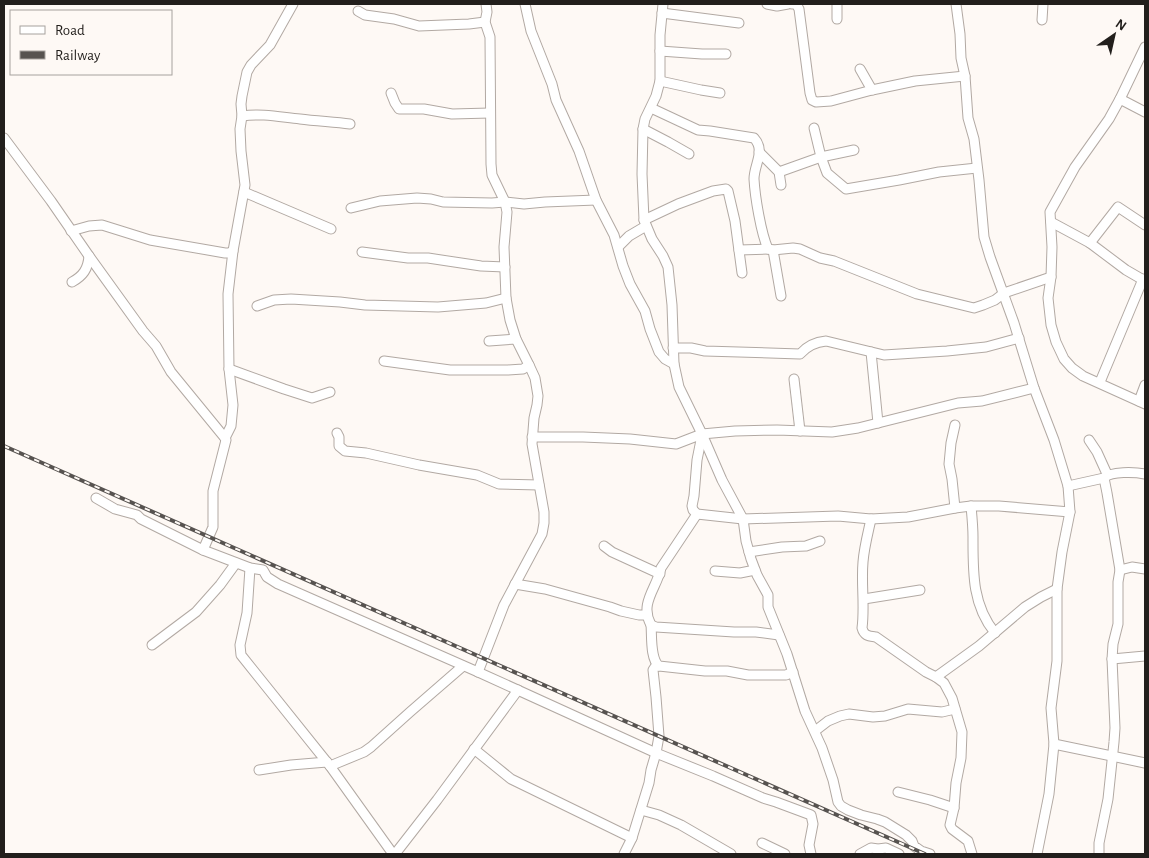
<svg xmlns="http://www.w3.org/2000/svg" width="1149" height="858" viewBox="0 0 1149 858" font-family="'Alegreya Sans',sans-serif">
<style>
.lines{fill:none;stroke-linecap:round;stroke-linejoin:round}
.minor-casing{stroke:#b2a9a3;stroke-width:11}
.minor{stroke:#fff;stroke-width:9}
.rail-casing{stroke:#575350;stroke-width:4}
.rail{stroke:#fef9f5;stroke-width:2;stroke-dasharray:5.5;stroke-linecap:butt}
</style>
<rect width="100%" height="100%" fill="#fef9f5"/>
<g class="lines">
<!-- minor casing -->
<g class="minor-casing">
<g id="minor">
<path d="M525,4L531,31L552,84L556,100L579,151L596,200L614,235L623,266L630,284L645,311L650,329L659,352L665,359L674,364"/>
<path d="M663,4L660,35V81L656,96L645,119L643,129L642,174L644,220L652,239L663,256L668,267L672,305L674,364L679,387L702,434L722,480L743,519L746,541L751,559L757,575L768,595V607L787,654L805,711L822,748L833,780L838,802L841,806L848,810L861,815L877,819L885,822L906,835L912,841L914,846L921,851L930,854"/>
<path d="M767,4L777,6L788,4"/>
<path d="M792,4H796L799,9L810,93L812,100L816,102L831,101L872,90L915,81L965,76"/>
<path d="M837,4V19"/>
<path d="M956,4L960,34L961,58L965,76L968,118L974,139L979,180L984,237L990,257L1014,323L1034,388L1054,440L1068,486L1070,512L1062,552L1057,589V661L1051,708L1054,744L1049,794L1037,854"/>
<path d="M358,11L365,15L394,19L419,26L469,24L485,22"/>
<path d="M662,13L739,23"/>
<path d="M1042,20L1043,4"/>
<path d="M1145,47L1120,99L1109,119L1075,167L1050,212L1052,247L1051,277L1048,298L1051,325L1056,342L1064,359L1072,368L1083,376L1145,404"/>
<path d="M660,51L702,54H726"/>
<path d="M860,69L872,90"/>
<path d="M660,81L701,90L720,93"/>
<path d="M391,93L395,103L399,109H424L452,114L490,113"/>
<path d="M1120,99L1145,112"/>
<path d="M651,108L698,130L710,131L754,138C766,151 754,164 754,179C755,197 761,233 768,249L773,250L793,248L800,249L820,258L834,261L917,294L974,308L983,305L995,300L1004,293L1051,277"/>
<path d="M242,116C262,113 280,117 300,119C316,121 333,122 350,124"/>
<path d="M643,129L668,142L689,154"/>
<path d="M4,138L51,201L89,256L143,331L156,346L171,372L225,438"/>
<path d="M854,150L821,157L827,173L846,189L899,180L939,172L977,168"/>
<path d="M759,152L779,172L781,185"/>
<path d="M779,172L821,157L814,128"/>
<path d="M244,192L331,229"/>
<path d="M351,208L380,201L417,198L431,199L443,202L492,203L505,202L524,204L545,202L596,200"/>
<path d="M644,220L678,204L713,191L726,189L728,191L735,221L742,273"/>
<path d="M1051,222L1090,243L1118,207L1145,225"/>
<path d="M71,231L89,226L102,225L150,240L225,253H229L233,251"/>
<path d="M1090,243L1126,270L1145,281"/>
<path d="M618,247L629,236L646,226"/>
<path d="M739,250L768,249"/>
<path d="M773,250L781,296"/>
<path d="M362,252L408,258H428L481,266L505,267"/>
<path d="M72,282C83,276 88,269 89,256"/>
<path d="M257,306L274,300L291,299L340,302L365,305L438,307L486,303L506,298"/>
<path d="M489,341L516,339"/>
<path d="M673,348H691L705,351L800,354C807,346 815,342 826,341L884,355L947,351L986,347L1019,338"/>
<path d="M871,352L878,423"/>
<path d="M384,361L450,370H508L523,369L529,365"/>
<path d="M229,369L284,389L312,398L330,392"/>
<path d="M794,379L800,431"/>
<path d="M1100,382L1143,279"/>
<path d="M1139,401L1145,385"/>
<path d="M955,425L951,443L949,464L952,479L955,508"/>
<path d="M337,433L339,437V446L345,451L366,453L419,465L477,475L499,484L539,485"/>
<path d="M702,435L697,460L694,496L692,506L693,510L697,514L743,519L838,516L871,519L908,517L955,508L971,506H999L1070,512"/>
<path d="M532,437H583L630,439L676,444L702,434L735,431L777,430L832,432L858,428L958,403L982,401L1034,388"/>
<path d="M1089,440L1097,452L1107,474"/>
<path d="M1068,486L1104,478C1111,471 1135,472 1145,474"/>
<path d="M96,498L115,509L137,515L141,519L203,550L250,568L263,570L267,577L278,584L478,672L656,753L713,776L763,798L776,802L811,815L813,824L809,845L811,854"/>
<path d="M971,506C972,517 973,527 973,537C973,572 972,605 995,633"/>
<path d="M697,514L661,568C657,588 639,603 651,625C652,636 650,659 659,666L705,671H727L748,675H786L793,672"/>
<path d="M871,519C868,533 864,548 863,562C861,584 865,606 862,628C864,636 869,636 876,637L926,672L936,677L944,683L952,698L962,732L961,758L956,783L954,808L950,825L952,829L968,841L972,854"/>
<path d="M604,546L612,552L660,574"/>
<path d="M203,550L213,527V491L226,440L225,438L231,426L233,405L229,369L228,294L233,251L245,185L241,151L240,129L242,116L241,104L242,96L247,72L251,65L270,45L293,4"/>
<path d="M749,552L782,547L806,546L820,541"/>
<path d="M250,568L247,613L240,645L241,655L330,766L393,854"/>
<path d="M1120,570L1132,567L1145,569"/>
<path d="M715,571L740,573L755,570"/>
<path d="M515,584L545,589L610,607L621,611L639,615H647"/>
<path d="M864,599L920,590"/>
<path d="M651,625L656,627L734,632H756L779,635"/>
<path d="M152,645L196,612L220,585L236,563"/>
<path d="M1112,659L1145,656"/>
<path d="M478,672L504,605L542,534L544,523V512L532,444L534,418L537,405L538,396L535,378L529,365L516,339L510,320L506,298L504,247L507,212L505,202L492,175L491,164L490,37L485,22L487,12L486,4"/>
<path d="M936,677L979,646L1025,607L1041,597L1057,589"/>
<path d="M815,731L828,721L840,716L849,714L873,717L885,716L908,709L942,712L955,709"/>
<path d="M1054,744L1145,763"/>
<path d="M474,749L511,779L632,838"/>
<path d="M330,766L364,752L371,747L410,712L463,666"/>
<path d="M259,770L291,765L327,762"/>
<path d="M898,792L930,800L954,808"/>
<path d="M641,810L659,815L681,825L731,854"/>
<path d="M762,843L785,854"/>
<path d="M395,854L437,800L518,690"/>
<path d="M624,854L632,838L649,783L651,770L656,753L659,736L656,697L653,670L655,667L659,666"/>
<path d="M860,854L871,848L878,849L886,848L899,854"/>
<path d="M1099,854V843L1108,799L1114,742L1115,728L1112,659L1113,644L1118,624V582L1120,570L1107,493L1104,478"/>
</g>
</g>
<!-- minor -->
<use href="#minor" class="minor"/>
<!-- rail casing -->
<g class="rail-casing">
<path id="rail" d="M4,446L925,854"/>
</g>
<!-- rail -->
<use href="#rail" class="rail"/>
</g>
<!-- border -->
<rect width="1149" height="858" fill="none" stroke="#221f1c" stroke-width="10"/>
<!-- legend -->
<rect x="10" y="10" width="162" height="65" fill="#fef9f5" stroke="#a6a29e"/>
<rect x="20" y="26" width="25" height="8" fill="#ffffff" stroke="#a6a29e"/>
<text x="55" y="35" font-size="15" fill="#221f1c">Road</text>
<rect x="20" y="51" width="25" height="8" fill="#575350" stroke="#a6a29e"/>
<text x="55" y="60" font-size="15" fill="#221f1c">Railway</text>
<!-- north arrow -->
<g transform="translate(1114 35) rotate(34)" stroke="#fef9f5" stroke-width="4" paint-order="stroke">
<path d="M0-4L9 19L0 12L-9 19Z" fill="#221f1c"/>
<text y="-8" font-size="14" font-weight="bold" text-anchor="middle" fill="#221f1c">N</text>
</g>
</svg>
